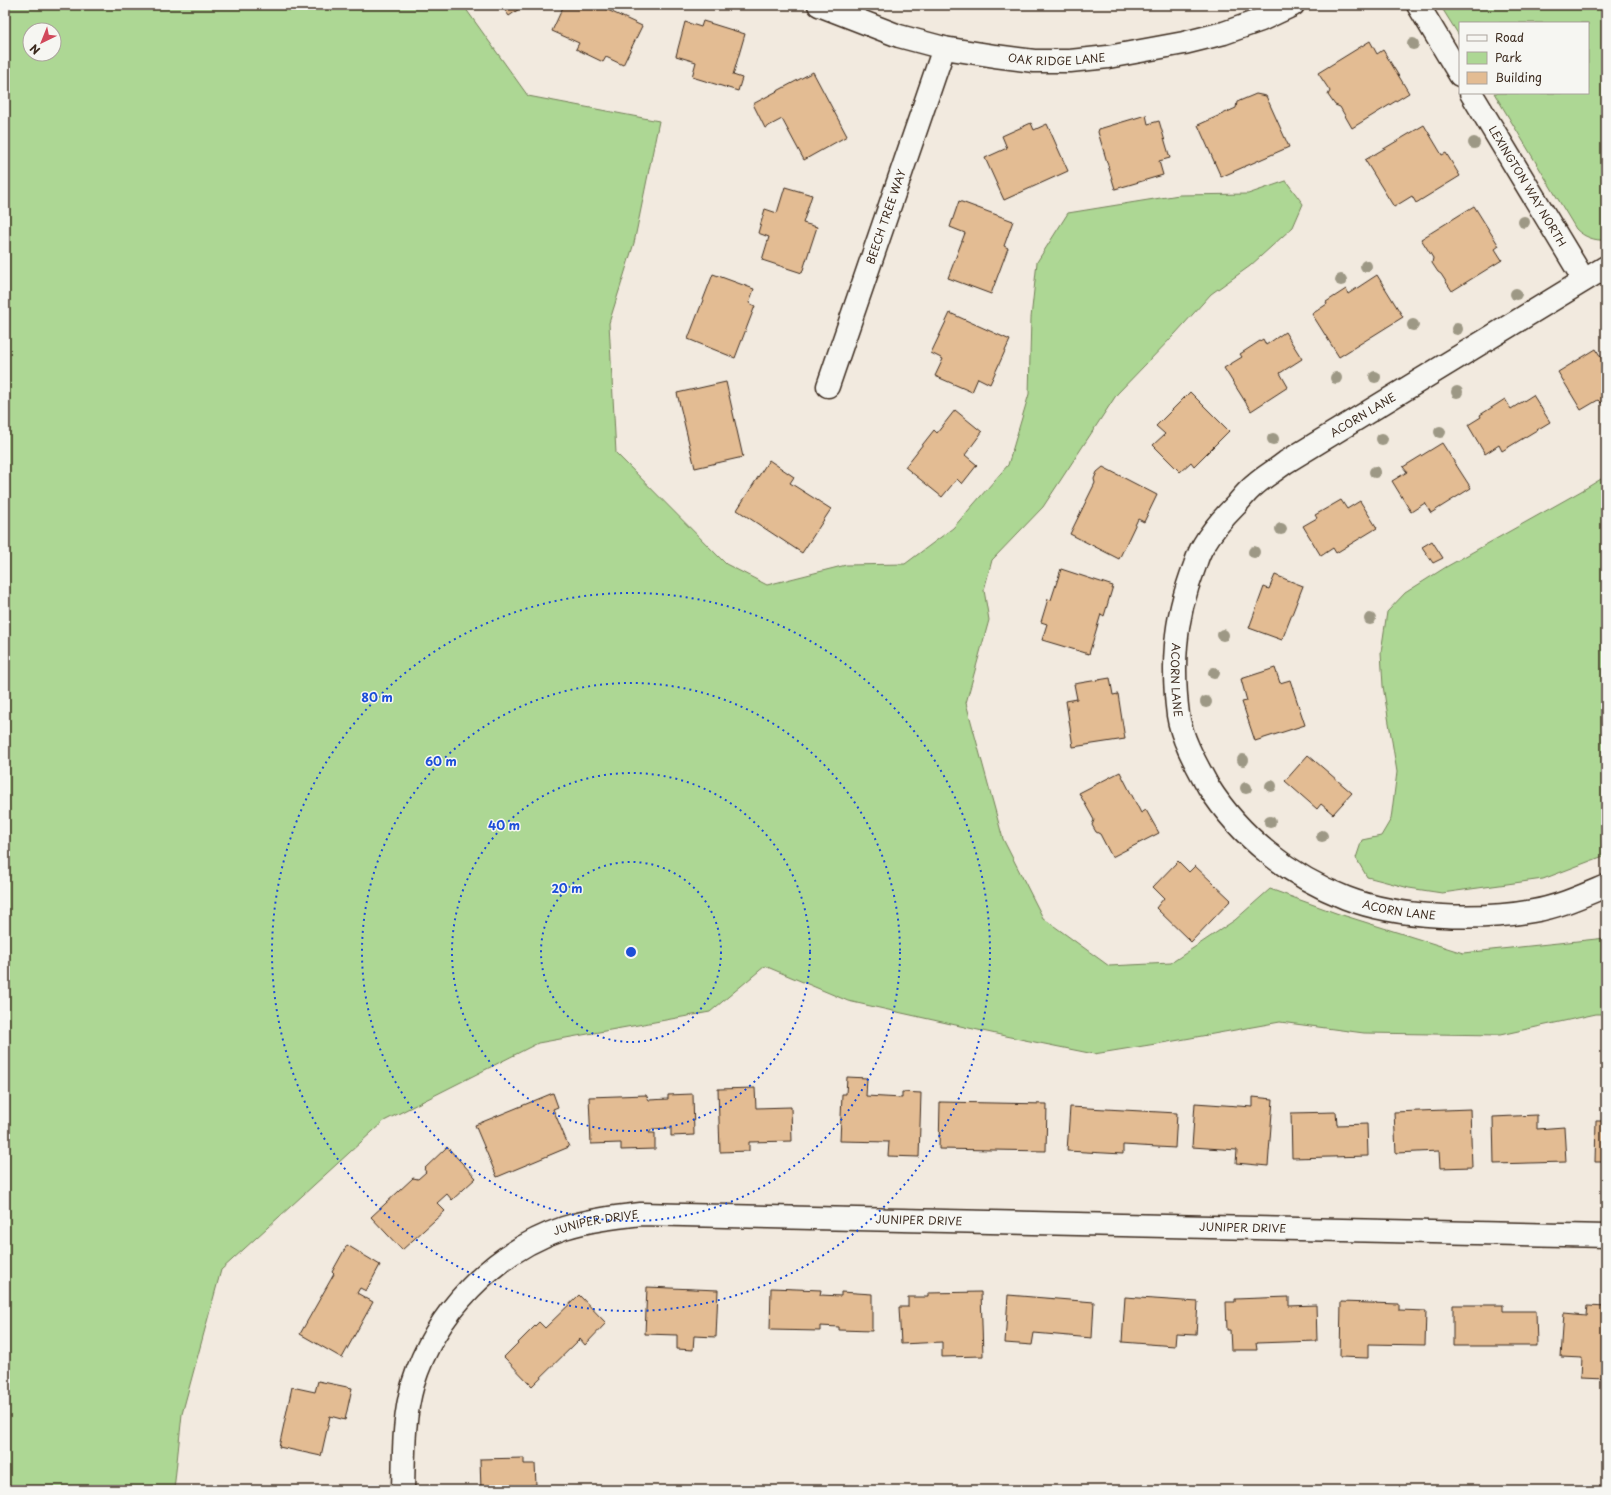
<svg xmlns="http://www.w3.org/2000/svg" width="1611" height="1495" viewBox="0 0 1611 1495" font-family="'Playpen Sans',sans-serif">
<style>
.green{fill:#add794;stroke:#748059;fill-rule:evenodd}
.building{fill:#e3bc93;stroke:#3b2a1e}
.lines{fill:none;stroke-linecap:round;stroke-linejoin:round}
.minor-casing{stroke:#3b2a1e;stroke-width:25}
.minor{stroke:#f6f6f2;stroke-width:22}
.tree{fill:#9d9885}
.ring{fill:none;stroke:#1d4ed8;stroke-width:2;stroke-dasharray:2 4}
.labels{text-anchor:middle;stroke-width:3;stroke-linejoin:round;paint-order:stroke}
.street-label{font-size:11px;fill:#3b2a1e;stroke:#f6f6f2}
.centre{fill:#1d4ed8;stroke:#f6f6f2;stroke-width:2}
.ring-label{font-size:12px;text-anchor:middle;font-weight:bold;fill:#1d4ed8;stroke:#f6f6f2;stroke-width:3;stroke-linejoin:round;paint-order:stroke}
</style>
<rect width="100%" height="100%" fill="#f2eadf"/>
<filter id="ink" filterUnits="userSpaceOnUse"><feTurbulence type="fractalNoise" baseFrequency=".025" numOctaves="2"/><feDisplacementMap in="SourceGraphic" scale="8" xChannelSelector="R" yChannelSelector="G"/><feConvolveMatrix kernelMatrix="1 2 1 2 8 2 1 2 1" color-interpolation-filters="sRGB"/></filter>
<g filter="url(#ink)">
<!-- green -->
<g class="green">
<path d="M5,5H463L528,96L659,121L634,243L609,323L616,453L726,564L767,585L846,565L905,564L953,528L1008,465L1029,394L1031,318L1037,262L1068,213L1179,195L1248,194L1286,181L1303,204L1293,227L1250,266L1211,294L1175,334L1117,394L1043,507L992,560L984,590L989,620L966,703L1003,839L1043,918L1109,966L1171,963L1235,920L1270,889L1336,913L1463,953L1606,938V1014H1596L1500,1035L1364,1033L1280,1022L1174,1041L1094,1054L1005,1036L848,1001L765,966L710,1012L538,1043L384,1121L221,1270L182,1414L174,1490H5ZM30,30H54V54H30Z"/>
<path d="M1440,5H1599L1606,16V240C1595,241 1584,237 1576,229L1494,93H1588V23H1460V37Z"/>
<path d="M1606,476V855L1543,879L1442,893L1409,888L1367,877L1356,858L1362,840L1381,836L1391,819L1397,772L1383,686L1381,652L1387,612L1405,593L1446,567L1583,490Z"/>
</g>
<!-- building -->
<g class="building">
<path d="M501,5H525L509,16Z"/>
<path d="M564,5H597L642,26L623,65L606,57L603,62L576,49L579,43L552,31Z"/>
<path d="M703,21L745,34L733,75L742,78L738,91L692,77L696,62L676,56L685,22L701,27Z"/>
<path d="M1370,41L1377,54L1383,50L1409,93L1352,128L1340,107L1335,105L1328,95L1330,91L1318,73Z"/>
<path d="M813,72L847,136L804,160L782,119L765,128L753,104Z"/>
<path d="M1256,94L1266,96L1289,147L1221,177L1198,125L1236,108L1237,102Z"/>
<path d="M1146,115L1148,124L1159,121L1170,158L1159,161L1163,175L1115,189L1098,132L1099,129Z"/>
<path d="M1031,123L1034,130L1047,124L1068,171L1004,200L985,158L1007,148L1002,136Z"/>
<path d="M1424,125L1442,155L1446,153L1460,176L1416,203L1412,196L1394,207L1365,160Z"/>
<path d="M785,187L812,195L803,223L817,227L802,273L762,260L769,237L758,233L765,209L777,213Z"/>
<path d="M959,201L1013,221L1004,246L1008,248L991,294L948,278L965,233L950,227Z"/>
<path d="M1474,206L1499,246L1495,249L1502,260L1452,291L1441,274L1438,272L1432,263L1433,258L1421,239Z"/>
<path d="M713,274L754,289L749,303L755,306L735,358L688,339Z"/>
<path d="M1377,275L1403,317L1339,357L1312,314L1327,304L1326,302L1346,289L1348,294Z"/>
<path d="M950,313L1010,340L990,384L978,378L972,392L935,376L943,359L931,353Z"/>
<path d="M1285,332L1302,359L1280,373L1288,387L1251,411L1224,368L1242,357L1240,354L1263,339L1266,345Z"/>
<path d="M1596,349L1603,361L1606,359V400L1601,403L1598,400L1581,410L1558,372Z"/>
<path d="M726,382L743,457L695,468L677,393Z"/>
<path d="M1190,392L1229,431L1194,466L1191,462L1180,472L1153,445L1165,434L1156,426Z"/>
<path d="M1533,395L1550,422L1502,451L1499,445L1485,454L1468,425L1481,417L1480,415L1505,399L1511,409Z"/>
<path d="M955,410L982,432L965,455L977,465L962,484L957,479L942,497L905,467L934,430L937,433Z"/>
<path d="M1442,443L1471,488L1431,513L1425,503L1411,512L1392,481L1407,472L1403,467Z"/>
<path d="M769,460L794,477L790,483L831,509L802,553L737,510Z"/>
<path d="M1103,467L1157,495L1144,522L1138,519L1119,559L1070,534L1095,483L1094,479L1097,472Z"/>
<path d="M1341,500L1347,509L1360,501L1377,528L1336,553L1333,548L1321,556L1303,526L1317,518L1315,515Z"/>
<path d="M1432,541L1443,558L1433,563L1422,547Z"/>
<path d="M1061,569L1113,586L1104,616L1101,614L1089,654L1042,640L1047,624L1041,622L1048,599L1051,600Z"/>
<path d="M1275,575L1303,586L1282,640L1249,628L1264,587L1269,589Z"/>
<path d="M1275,668L1280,683L1290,680L1305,725L1255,741L1242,702L1247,701L1241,679Z"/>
<path d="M1110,678L1113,695L1118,694L1125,739L1073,747L1066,701L1077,699L1074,684Z"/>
<path d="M1308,755L1352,793L1333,814L1321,804L1317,809L1285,781Z"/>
<path d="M1120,772L1141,813L1146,810L1159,833L1112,857L1100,834L1096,832L1092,825L1094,820L1079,793Z"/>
<path d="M1178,861L1189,872L1195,866L1231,900L1191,942L1156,908L1164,898L1153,887Z"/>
<path d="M847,1077L867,1078L866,1096L902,1098V1092L921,1093L919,1157L888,1156L889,1142L840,1141L842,1094H846Z"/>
<path d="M755,1088L756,1108L791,1107L792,1141L749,1142V1151L720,1152L718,1089Z"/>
<path d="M553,1093L558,1107L553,1109L569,1147L497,1177L475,1125Z"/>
<path d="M693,1094L694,1135L671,1136V1128L652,1129L649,1133H655V1149L621,1150V1143L591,1144L589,1097L646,1095L649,1100L668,1099V1095Z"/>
<path d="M1253,1097L1273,1099L1268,1166L1236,1163L1237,1150L1192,1147L1195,1103L1253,1107Z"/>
<path d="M940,1102L1047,1104L1046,1151L939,1149Z"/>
<path d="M1070,1107L1177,1113L1175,1148L1123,1145V1154L1067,1151Z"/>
<path d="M1470,1109L1472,1167L1440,1168L1439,1151L1396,1153L1394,1112Z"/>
<path d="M1336,1112L1337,1125L1367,1124L1368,1156L1292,1158L1291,1113Z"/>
<path d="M1537,1115V1129L1564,1127L1566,1162L1494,1164L1493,1117Z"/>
<path d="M1596,1121H1606V1162H1595Z"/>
<path d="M447,1147L476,1178L452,1200L447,1194L437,1203L445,1211L402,1250L371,1217L413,1178L418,1179L426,1172L424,1169Z"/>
<path d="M347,1245L380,1265L366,1291L360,1288L357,1293L373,1302L342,1358L300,1334L334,1274L332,1272Z"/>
<path d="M647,1287L718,1290L716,1337L694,1336L693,1350L677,1349V1335L645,1334Z"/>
<path d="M771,1288L821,1290L820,1295L841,1296V1292L872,1294V1331L839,1330V1327L820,1326V1331L770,1330Z"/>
<path d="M981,1292L983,1356L942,1357V1342L901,1344L899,1307H908V1297H928V1293Z"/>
<path d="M579,1295L606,1323L585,1345L580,1339L532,1386L504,1357L539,1322L545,1328Z"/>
<path d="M1008,1295L1094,1302L1092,1338L1034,1333L1032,1345L1005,1343Z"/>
<path d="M1125,1297L1198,1302L1196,1335L1176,1334L1175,1346L1122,1342Z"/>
<path d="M1289,1297V1306L1316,1305L1317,1341L1256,1343L1257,1350H1231L1230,1330H1227L1226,1302H1235V1299Z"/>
<path d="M1341,1302L1399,1304V1310L1426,1311L1425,1345L1368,1344V1358L1340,1357Z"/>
<path d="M1453,1305H1503V1311H1536L1537,1346H1453Z"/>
<path d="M1587,1306L1606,1307V1378L1581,1377L1582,1358L1561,1357L1564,1313L1586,1315Z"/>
<path d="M318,1381L352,1388L345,1420L330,1416L321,1456L279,1447L292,1387L315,1392Z"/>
<path d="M524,1458V1464H535L536,1485L522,1486V1490H481L480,1459Z"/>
</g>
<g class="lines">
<!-- minor casing -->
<g class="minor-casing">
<g id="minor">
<path id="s1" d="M819,5L899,36L944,48L995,56L1034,61H1070L1108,57L1184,43L1224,33L1261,20L1293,5"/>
<path d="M1418,5L1460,75"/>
<path id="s2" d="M1471,93L1584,280"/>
<path id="s3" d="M1606,267L1286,462C1276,470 1265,476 1256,484C1248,490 1242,498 1236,505C1224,517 1211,532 1203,546C1199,552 1197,559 1195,565C1185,591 1178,617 1176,645C1174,668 1175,691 1178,715C1182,740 1196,764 1208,786C1240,837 1290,876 1346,898C1398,918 1478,921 1533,911C1558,907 1582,896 1606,886"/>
<path id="s4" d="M828,386L944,48"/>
<path id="s5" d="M403,1490C404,1455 403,1418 413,1384C435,1313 493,1252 564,1228C589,1220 615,1217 641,1214L1606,1236"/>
</g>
</g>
<!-- minor -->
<use href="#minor" class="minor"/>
</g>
<!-- trees -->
<g class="tree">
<circle cx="1413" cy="44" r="6"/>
<circle cx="1474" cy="143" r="6"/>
<circle cx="1524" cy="222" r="6"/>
<circle cx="1366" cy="266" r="6"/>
<circle cx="1341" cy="280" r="6"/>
<circle cx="1516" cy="294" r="6"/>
<circle cx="1413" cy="325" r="6"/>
<circle cx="1457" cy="329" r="6"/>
<circle cx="1375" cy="377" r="6"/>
<circle cx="1336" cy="378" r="6"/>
<circle cx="1457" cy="392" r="6"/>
<circle cx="1440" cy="432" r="6"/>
<circle cx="1273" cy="439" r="6"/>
<circle cx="1382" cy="439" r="6"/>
<circle cx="1375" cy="472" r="6"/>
<circle cx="1281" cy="529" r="6"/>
<circle cx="1254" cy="552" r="6"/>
<circle cx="1370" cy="619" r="6"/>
<circle cx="1223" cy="635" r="6"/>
<circle cx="1214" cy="673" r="6"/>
<circle cx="1206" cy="702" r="6"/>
<circle cx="1243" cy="760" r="6"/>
<circle cx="1271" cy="786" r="6"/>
<circle cx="1246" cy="788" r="6"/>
<circle cx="1270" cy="822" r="6"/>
<circle cx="1322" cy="836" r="6"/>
</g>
</g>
<!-- distance rings -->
<g class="ring">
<circle cx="631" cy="952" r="90"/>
<circle cx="631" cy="952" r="179"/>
<circle cx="631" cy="952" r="269"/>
<circle cx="631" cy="952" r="359"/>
</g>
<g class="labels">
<!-- street labels -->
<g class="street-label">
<text dy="4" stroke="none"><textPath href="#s1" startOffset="246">OAK RIDGE LANE</textPath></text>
<text dy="4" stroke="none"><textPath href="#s2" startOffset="109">LEXINGTON WAY NORTH</textPath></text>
<text dy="4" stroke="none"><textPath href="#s4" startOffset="179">BEECH TREE WAY</textPath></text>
<text transform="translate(1363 415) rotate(-31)" y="4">ACORN LANE</text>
<text dy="4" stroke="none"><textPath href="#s3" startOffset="632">ACORN LANE</textPath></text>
<text dy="4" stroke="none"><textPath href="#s3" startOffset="980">ACORN LANE</textPath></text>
<text dy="4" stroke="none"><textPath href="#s5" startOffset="688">JUNIPER DRIVE</textPath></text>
<text dy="4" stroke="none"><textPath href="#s5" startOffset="364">JUNIPER DRIVE</textPath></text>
<text dy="4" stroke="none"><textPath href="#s5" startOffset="1012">JUNIPER DRIVE</textPath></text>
</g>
</g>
<circle cx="631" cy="952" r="6" class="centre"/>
<g class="ring-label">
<text x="377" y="702">80 m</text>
<text x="441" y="766">60 m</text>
<text x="504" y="830">40 m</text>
<text x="567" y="893">20 m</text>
</g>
<!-- margin -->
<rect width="1611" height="1495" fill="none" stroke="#f6f6f2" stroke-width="20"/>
<rect x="10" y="10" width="1591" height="1475" fill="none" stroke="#3b2a1e" stroke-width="1.5" filter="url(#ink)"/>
<!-- legend -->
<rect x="1459" y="22" width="130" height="72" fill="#f6f6f2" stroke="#aba49d"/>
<rect x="1467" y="35" width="20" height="6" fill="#f6f6f2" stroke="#aba49d"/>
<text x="1495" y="42" font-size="12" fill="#3b2a1e">Road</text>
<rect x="1467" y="52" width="20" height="12" fill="#add794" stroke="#aba49d"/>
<text x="1495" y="62" font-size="12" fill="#3b2a1e">Park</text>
<rect x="1467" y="72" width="20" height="12" fill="#e3bc93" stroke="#aba49d"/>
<text x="1495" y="82" font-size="12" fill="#3b2a1e">Building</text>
<!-- north arrow -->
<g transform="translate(42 42) rotate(223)"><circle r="19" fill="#f6f6f2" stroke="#aba49d"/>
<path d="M0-3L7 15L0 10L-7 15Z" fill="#d1495b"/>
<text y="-6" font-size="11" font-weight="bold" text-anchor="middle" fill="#3b2a1e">N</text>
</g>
</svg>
